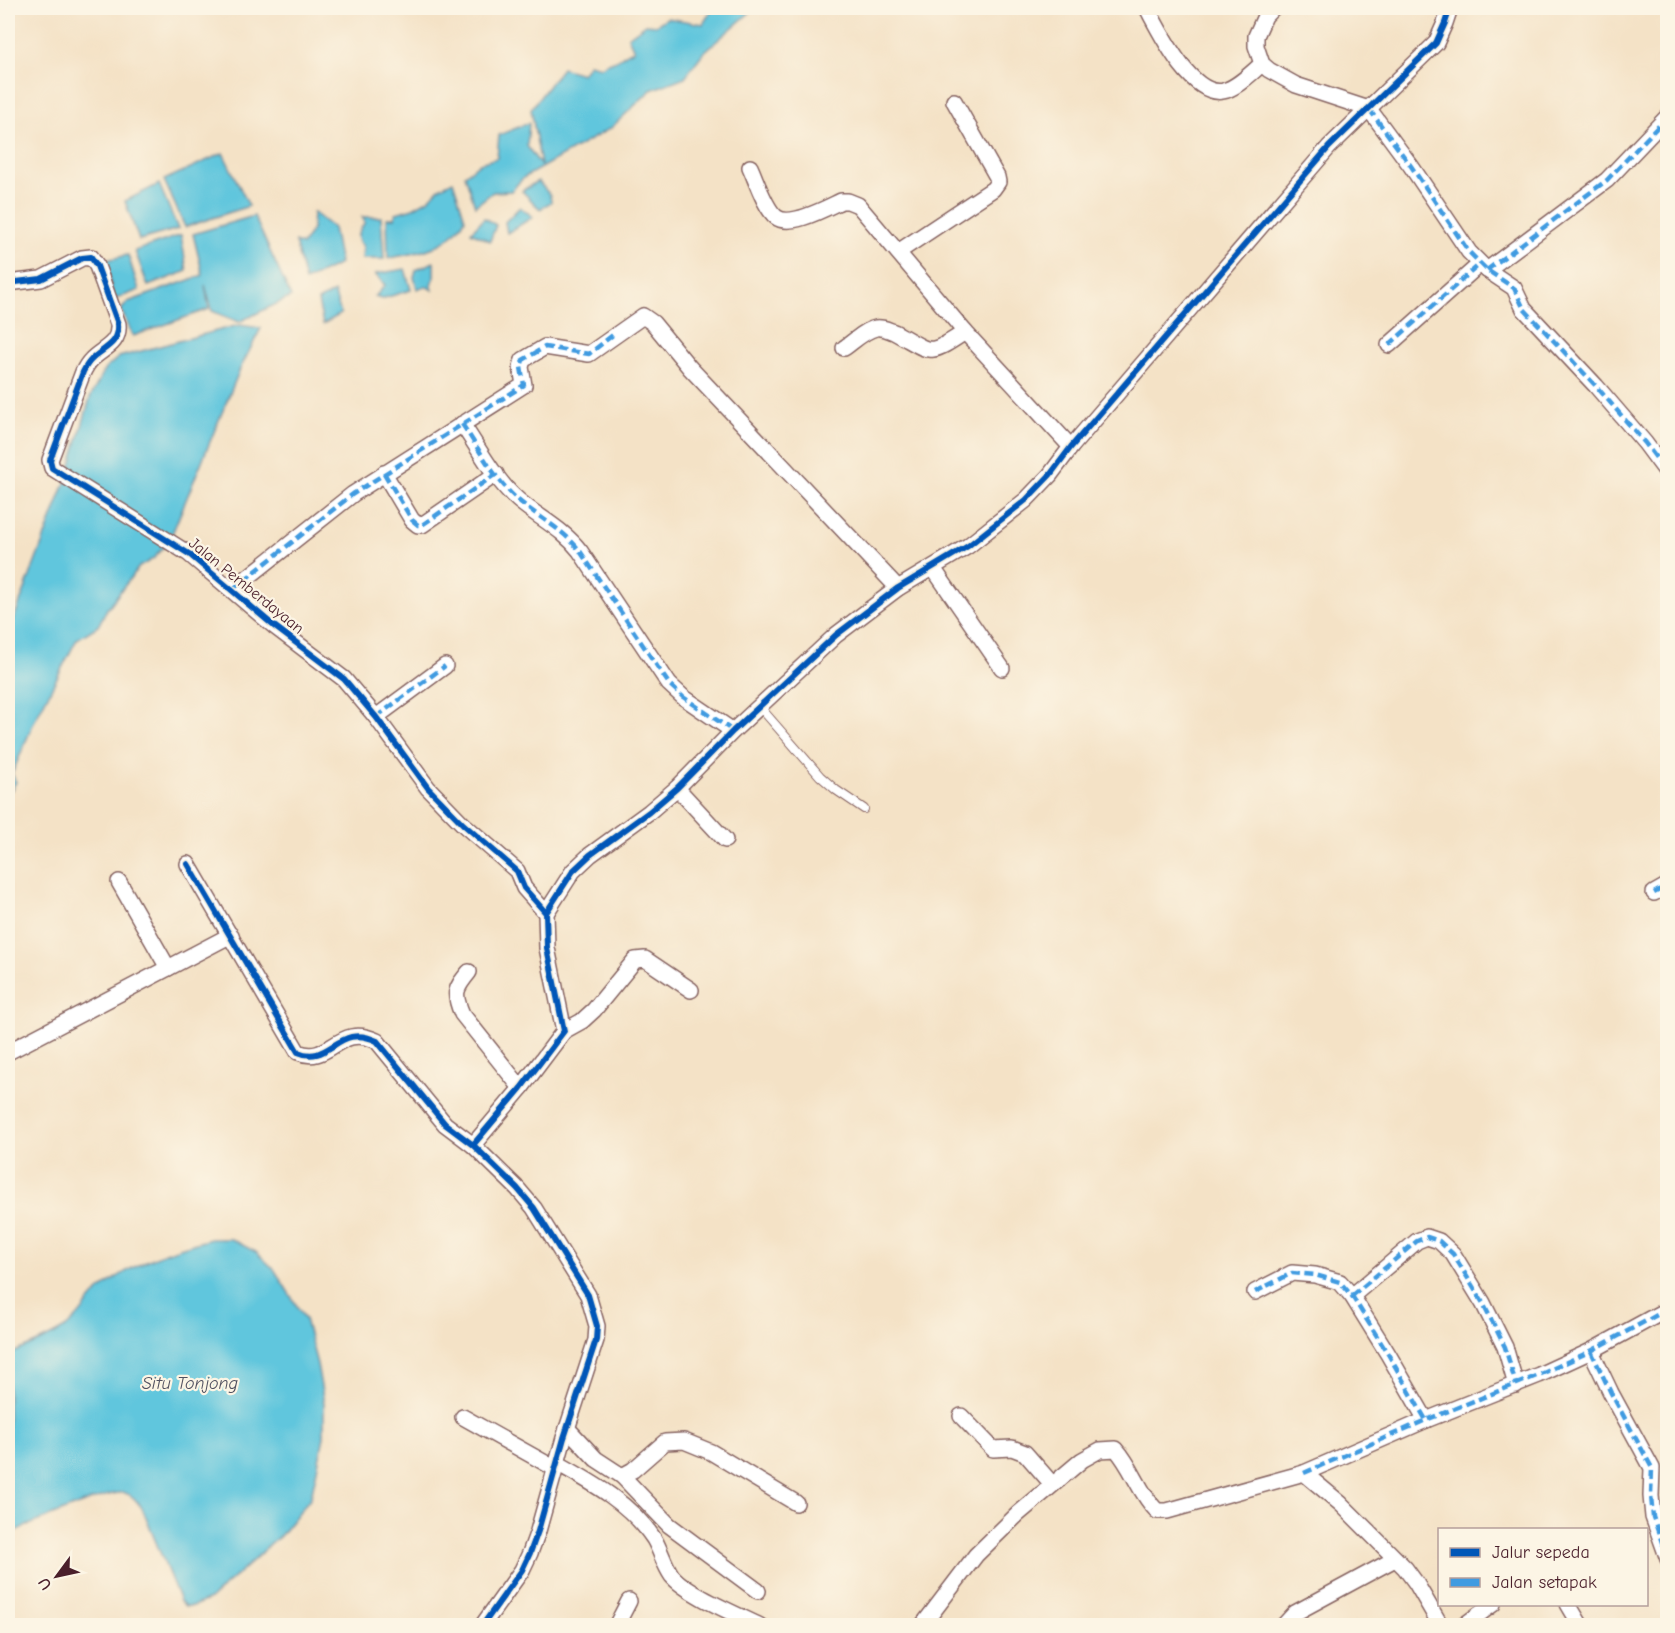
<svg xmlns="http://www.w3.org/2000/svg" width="1675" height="1633" viewBox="0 0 1675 1633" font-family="'Comic Neue',sans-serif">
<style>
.water{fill:#60c6dd;stroke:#557284;stroke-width:1.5}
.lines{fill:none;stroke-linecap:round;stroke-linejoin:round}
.service-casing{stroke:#866361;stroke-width:10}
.minor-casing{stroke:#866361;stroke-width:18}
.service{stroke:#fff;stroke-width:8}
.minor{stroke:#fff;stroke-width:15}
.quiet{stroke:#409be1;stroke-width:4.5;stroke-dasharray:9 4.5;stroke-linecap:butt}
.cycleway-casing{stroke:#fcf5e5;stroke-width:10}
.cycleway{stroke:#0057b8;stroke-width:6}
.labels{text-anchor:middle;stroke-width:4.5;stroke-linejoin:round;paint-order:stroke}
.street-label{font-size:16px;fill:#4a1f2b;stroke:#fcf5e5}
.water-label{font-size:18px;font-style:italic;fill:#515160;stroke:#fcf5e5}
</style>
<rect width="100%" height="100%" fill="#fcf5e5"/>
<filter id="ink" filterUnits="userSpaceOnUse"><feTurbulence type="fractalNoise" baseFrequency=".0167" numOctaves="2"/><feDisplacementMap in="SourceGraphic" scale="12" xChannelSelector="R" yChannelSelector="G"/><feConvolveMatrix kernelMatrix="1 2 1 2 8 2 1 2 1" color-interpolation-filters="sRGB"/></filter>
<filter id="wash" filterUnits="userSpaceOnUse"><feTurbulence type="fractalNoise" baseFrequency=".008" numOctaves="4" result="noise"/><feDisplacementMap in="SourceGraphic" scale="24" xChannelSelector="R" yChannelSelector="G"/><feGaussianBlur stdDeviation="1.35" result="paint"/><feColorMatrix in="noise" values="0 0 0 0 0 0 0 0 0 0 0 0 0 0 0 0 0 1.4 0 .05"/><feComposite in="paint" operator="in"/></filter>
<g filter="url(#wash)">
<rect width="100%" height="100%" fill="#f4e2c6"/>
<!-- water -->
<g class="water">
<path d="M713,8H755L703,53L685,77L651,90L611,128L523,178L511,191L493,192L475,206L465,175L480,163L497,158L499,135L529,123L527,146L541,166L531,109L562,68L582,74L589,64L601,67C609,61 615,62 620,58C626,54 627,52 634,50L628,37L646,24L656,25L667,18L703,24Z"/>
<path d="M223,153L249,206L185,227L164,180Z"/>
<path d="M453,181L465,219C448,249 419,253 388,258L387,218H395L396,213L413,208L429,199L439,188Z"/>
<path d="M538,181L550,195L551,202L540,209L522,191Z"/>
<path d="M159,184L178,229L139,240L125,201Z"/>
<path d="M520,207L533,217L507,233L505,222Z"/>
<path d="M313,212L333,228L340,264L305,281L295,242L302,245L312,230Z"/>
<path d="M254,216L291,297L239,322L212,311L205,285L209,309L133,336L121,310L128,302L203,275L193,234Z"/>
<path d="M362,217H381L384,259H362L363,246C353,238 359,231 365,222Z"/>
<path d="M484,218L496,225L490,241L471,232Z"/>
<path d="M181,235L187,271L148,286L135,251Z"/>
<path d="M128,255L139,290L113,300L107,260Z"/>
<path d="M434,262V278L431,284L433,290L425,286L417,289L414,277L416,270Z"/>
<path d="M405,269L411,290L381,299L375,297L385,285L375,274Z"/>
<path d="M334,292L341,314L323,324L318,301Z"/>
<path d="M239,325L261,328L240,369L169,541L153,559L139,567L107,609L98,626L77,639L34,722L12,774L16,782L8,795V628L16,613L68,475L90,398L105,369L119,357Z"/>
<path d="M211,1239H231L256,1252L274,1269L305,1319L317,1364L324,1403V1437L311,1497L280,1536L210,1599L193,1606H185L180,1601L142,1508C137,1502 133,1495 125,1493C109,1489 27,1526 8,1534V1355C26,1347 48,1339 65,1328C81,1317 84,1306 96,1294C126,1265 171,1249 211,1239Z"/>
</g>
</g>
<g filter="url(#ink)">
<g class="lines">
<!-- service casing -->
<g class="service-casing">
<path id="service" d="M759,706L820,776L836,790L864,809"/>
</g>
<!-- minor casing -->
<g class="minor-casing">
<g id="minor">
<path d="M1147,8C1159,30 1191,97 1223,91C1237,88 1251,73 1262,64"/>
<path d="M1273,8L1265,16L1256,36V46L1262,64L1269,70L1296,85L1369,109L1411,166L1469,252L1487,270L1514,288L1524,309L1596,386L1645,443L1668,474"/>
<path d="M750,167C756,180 765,208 776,217C790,228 826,208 841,201H848L858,205L965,332L1071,447"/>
<path d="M898,252L993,189L998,182L997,177L954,101"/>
<path d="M1487,270L1607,180L1668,116"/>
<path d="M8,283L41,279L82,258L91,257L97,266L118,324C120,345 102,348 91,360C88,363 85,368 83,372L50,460L52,468L189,554L274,626L344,679L376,717L428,788L463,824L517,871L524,888L546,913"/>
<path d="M1389,345L1480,264"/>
<path d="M844,348C853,342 865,330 876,328C883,327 888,330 894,332C932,352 926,358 965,332"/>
<path d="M462,424C479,449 495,480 518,500C539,518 563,529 580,551L669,684L683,697L733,731"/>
<path d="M384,473L412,520L418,525H422L496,474"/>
<path d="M933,568L1002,668"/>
<path d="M233,589L353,494L524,385L521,367L523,360L545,347L589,354L643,316L653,323L690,368L898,588"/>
<path d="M376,717L445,666"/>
<path d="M677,788L725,840"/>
<path d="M188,864L298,1052C330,1066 338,1022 377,1041L445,1124L473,1145L517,1188L534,1208L588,1295L597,1326L596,1340L564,1438L538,1531L530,1553L522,1570L482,1626"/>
<path d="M119,882L168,968"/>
<path d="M1654,893L1668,885"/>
<path d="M469,972C455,989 453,993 462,1014L521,1088"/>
<path d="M564,1031L582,1021L594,1010L635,960L645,959L691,990"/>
<path d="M8,1052L231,935"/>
<path d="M473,1145L521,1088L564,1031L547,948L546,913L573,871L590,855L649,812L677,788L733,731L836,635L898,588L968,546L1026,500L1050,475L1071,447L1329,147L1436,43L1445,23L1450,8"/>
<path d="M1255,1292L1292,1273L1315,1275L1340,1282L1352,1296L1388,1354L1426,1420"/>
<path d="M1352,1296L1417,1241L1427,1237L1439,1241L1453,1254L1483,1303L1505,1347L1516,1385"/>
<path d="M1591,1351L1611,1393L1652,1468L1651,1496L1653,1517L1668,1559"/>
<path d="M961,1416L993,1449L1012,1448L1025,1453L1052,1484"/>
<path d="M463,1417L556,1469"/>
<path d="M567,1428L596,1459L622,1476L633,1470L665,1442L684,1441L711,1452L796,1503"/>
<path d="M557,1463C593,1483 631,1504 654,1539C661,1551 664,1565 672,1576C687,1594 738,1615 760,1626"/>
<path d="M1304,1473L1426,1420L1539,1375L1591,1351L1668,1309"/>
<path d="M622,1476L669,1525L758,1591"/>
<path d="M1568,1604L1581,1626"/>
<path d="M616,1626L629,1601"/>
<path d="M922,1626L976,1555L1018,1514L1082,1460L1100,1450L1116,1449C1133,1468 1139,1493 1157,1511H1167L1304,1473L1341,1504L1405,1568L1416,1583L1441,1626"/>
<path d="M1283,1626L1295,1613L1395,1559"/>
<path d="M1463,1626L1493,1604"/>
</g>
</g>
<!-- service -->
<use href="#service" class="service"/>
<!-- minor -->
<use href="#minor" class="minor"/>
<!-- quiet -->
<g class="quiet">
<path d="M1369,109L1411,166L1469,252L1487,270L1514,288L1524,309L1596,386L1645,443L1668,474"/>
<path d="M1487,270L1607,180L1668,116"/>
<path d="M1389,345L1480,264"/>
<path d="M462,424C479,449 495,480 518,500C539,518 563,529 580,551L669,684L683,697L733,731"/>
<path d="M384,473L412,520L418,525H422L496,474"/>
<path d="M233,589L353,494L524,385L521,367L523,360L545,347L589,354L614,334"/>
<path d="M376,717L445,666"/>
<path d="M1654,893L1668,885"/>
<path d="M1255,1292L1292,1273L1315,1275L1340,1282L1352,1296L1388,1354L1426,1420"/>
<path d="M1352,1296L1417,1241L1427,1237L1439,1241L1453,1254L1483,1303L1505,1347L1516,1385"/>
<path d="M1591,1351L1611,1393L1652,1468L1651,1496L1653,1517L1668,1559"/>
<path d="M1304,1473L1426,1420L1539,1375L1591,1351L1668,1309"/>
</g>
<!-- cycleway casing -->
<g class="cycleway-casing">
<g id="cycleway">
<path d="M8,283L41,279L82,258L91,257L97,266L118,324C120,345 102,348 91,360C88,363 85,368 83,372L50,460L52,468L189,554L274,626L344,679L376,717L428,788L463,824L517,871L524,888L546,913"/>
<path d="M188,864L298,1052C330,1066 338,1022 377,1041L445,1124L473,1145L517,1188L534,1208L588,1295L597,1326L596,1340L564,1438L538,1531L530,1553L522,1570L482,1626"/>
<path d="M473,1145L521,1088L564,1031L547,948L546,913L573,871L590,855L649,812L677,788L733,731L836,635L898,588L968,546L1026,500L1050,475L1071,447L1329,147L1436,43L1445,23L1450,8"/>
</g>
</g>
<!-- cycleway -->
<use href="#cycleway" class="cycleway"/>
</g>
</g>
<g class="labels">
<!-- street labels -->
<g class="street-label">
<text transform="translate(247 585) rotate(39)" y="6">Jalan Pemberdayaan</text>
</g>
<!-- water labels -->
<g class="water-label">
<text x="190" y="1389">Situ Tonjong</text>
</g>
</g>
<!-- margin -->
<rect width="1675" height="1633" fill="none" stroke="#fcf5e5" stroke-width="30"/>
<!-- legend -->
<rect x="1438" y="1528" width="210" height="78" fill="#fcf5e5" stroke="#b59f9b" stroke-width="1.5"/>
<rect x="1450" y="1548" width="30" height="9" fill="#0057b8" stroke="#b59f9b" stroke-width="1.5"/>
<text x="1492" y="1558" font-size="18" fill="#4a1f2b">Jalur sepeda</text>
<rect x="1450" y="1578" width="30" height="9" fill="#409be1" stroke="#b59f9b" stroke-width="1.5"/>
<text x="1492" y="1588" font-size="18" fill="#4a1f2b">Jalan setapak</text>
<!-- north arrow -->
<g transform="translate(57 1576) rotate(237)" stroke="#fcf5e5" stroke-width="4.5" paint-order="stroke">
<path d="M0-4.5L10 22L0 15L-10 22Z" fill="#4a1f2b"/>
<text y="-9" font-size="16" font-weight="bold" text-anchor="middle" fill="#4a1f2b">U</text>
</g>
</svg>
